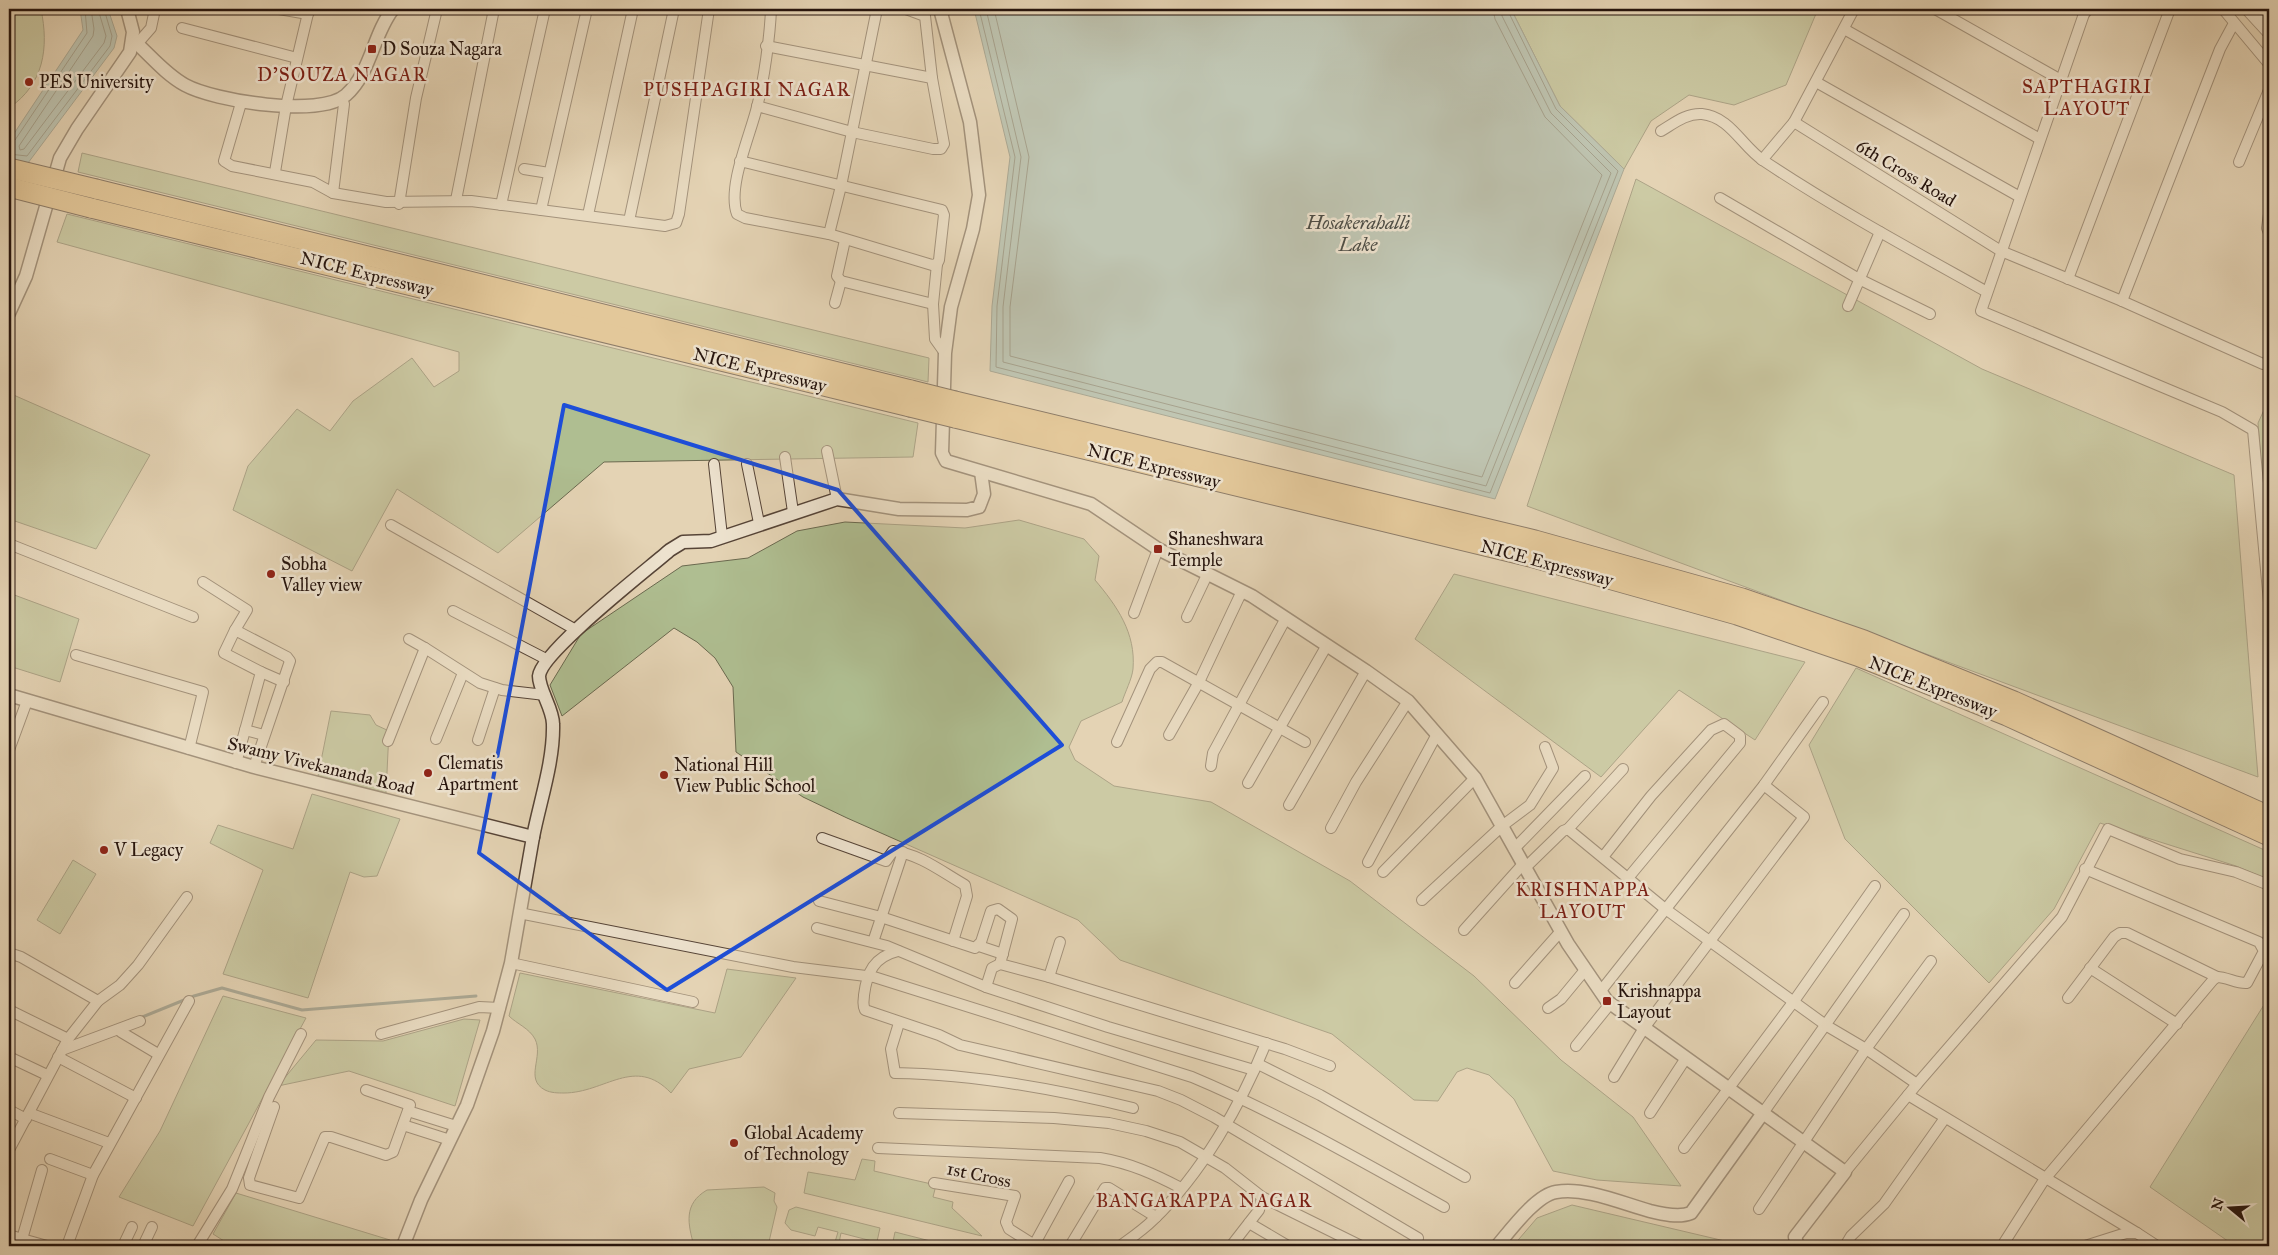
<svg xmlns="http://www.w3.org/2000/svg" width="2278" height="1255" viewBox="0 0 2278 1255" font-family="'IM FELL Great Primer',serif">
<style>
.green{fill:#afbe91;stroke:#6a694f}
.water{fill:#95b7b1;stroke:#69766f}
.lines{fill:none;stroke-linecap:round;stroke-linejoin:round}
.shore{stroke:#5e665f;stroke-width:1}
.stream{stroke:#69766f;stroke-width:3}
.minor-casing{stroke:#564437;stroke-width:12}
.tertiary-casing{stroke:#564437;stroke-width:15}
.motorway-casing{stroke:#26140d;stroke-width:21}
.minor{stroke:#ede2ce;stroke-width:10}
.tertiary{stroke:#ede2ce;stroke-width:12}
.motorway{stroke:#e2ba7a;stroke-width:19}
.motorway-bridge-casing{stroke:#26140d;stroke-width:21;stroke-linecap:butt}
.motorway-bridge{stroke:#e2ba7a;stroke-width:19}
.marked{fill:none;stroke:#1d4ed8;stroke-width:4;stroke-linejoin:round}
.poi-dot{fill:#8f2418;stroke:#ede2ce;stroke-width:2}
.labels{text-anchor:middle;stroke-width:5;stroke-linejoin:round;paint-order:stroke}
.poi-label{font-size:18px;fill:#26140d;stroke:#ede2ce;text-anchor:start}
.street-label{font-size:18px;fill:#26140d;stroke:#ede2ce}
.neighbourhood-label{font-size:19px;letter-spacing:1px;fill:#7a1f14;stroke:#ede2ce}
.water-label{font-size:19px;font-style:italic;fill:#4d4d46;stroke:#ede2ce}
</style>
<rect width="100%" height="100%" fill="#e4d3b4"/>
<filter id="stains"><feTurbulence type="fractalNoise" baseFrequency=".004" numOctaves="4"/><feColorMatrix values="0 0 0 0 .2 0 0 0 0 .09 0 0 0 0 .02 0 0 0 .5 -.17"/></filter>
<radialGradient id="worn" r=".72"><stop offset=".6" stop-color="#630" stop-opacity="0"/><stop offset="1" stop-color="#630" stop-opacity=".3"/></radialGradient>
<!-- green -->
<g class="green">
<path d="M9,9H41C49,48 44,84 9,108Z"/>
<path d="M1511,9H1818L1786,85L1734,105L1689,95L1651,121L1624,169L1560,106Z"/>
<path d="M82,153L929,358L928,382L78,172Z"/>
<path d="M1636,179L1982,369L2234,475L2258,777L1527,506Z"/>
<path d="M67,214L918,423L913,457L604,462L498,553L397,489L352,571L233,510L248,466L297,409L330,431L353,401L412,358L434,387L459,371V352L57,242Z"/>
<path d="M9,393L150,455L96,549L9,519Z"/>
<path d="M2269,399V477L2262,478L2258,423Z"/>
<path d="M1019,520L1084,539L1099,556L1095,580C1117,606 1136,633 1133,669C1132,679 1125,692 1122,702L1081,721L1069,747L1075,760L1114,786L1211,802L1350,881L1474,976L1561,1060L1633,1117L1681,1186L1597,1180L1553,1171L1514,1099L1489,1075L1467,1068L1457,1072L1438,1101L1414,1100L1332,1034L1120,960L1078,920L847,818L803,797L736,752L733,687L715,658L697,642L674,628L562,716L550,685L581,634L682,566L748,558L797,531L845,522L965,528Z"/>
<path d="M1454,574L1805,662L1755,740L1679,690L1601,777L1415,639Z"/>
<path d="M9,593L79,619L60,682L9,666Z"/>
<path d="M1856,668L2269,852V880L2236,866L2100,823L2054,909L1989,983L1845,839L1809,745Z"/>
<path d="M331,711L370,715L376,725L389,731L386,793L318,776Z"/>
<path d="M312,794L400,819L377,876L364,877L350,872L308,998L223,974L263,870L210,843L218,825L293,849Z"/>
<path d="M73,860L96,874L60,934L37,920Z"/>
<path d="M727,969L796,978L741,1057L689,1069L671,1093C635,1055 605,1093 564,1093C558,1093 551,1093 545,1090C524,1079 544,1057 535,1039C529,1028 517,1024 509,1016L520,973L715,1013Z"/>
<path d="M223,996L306,1018L193,1226L119,1197L160,1131Z"/>
<path d="M2267,1000L2269,1001V1246H2235L2150,1187Z"/>
<path d="M464,1019L480,1020L455,1106L349,1071L278,1086L316,1040L383,1041Z"/>
<path d="M862,1159L875,1161L874,1171L936,1185L933,1197L953,1202L952,1208L982,1236L804,1193L808,1172L855,1180Z"/>
<path d="M764,1187L775,1193L774,1201L777,1207L768,1246H694C688,1224 683,1204 707,1190Z"/>
<path d="M236,1193L390,1240L387,1246H232L213,1234Z"/>
<path d="M1572,1205L1746,1246H1513L1537,1218Z"/>
<path d="M796,1207L880,1228L876,1246H871L872,1241L841,1233L839,1243L835,1242L838,1232L818,1227L815,1236L791,1230L785,1223L789,1210Z"/>
<path d="M895,1232L950,1246H892Z"/>
</g>
<!-- water -->
<g class="water">
<path d="M80,9H108L117,36L114,48L28,163L9,158V141L83,30Z"/>
<path d="M974,9H1511L1560,106L1624,169L1495,499L990,371L992,306L1010,157Z"/>
</g>
<g class="lines">
<!-- shore -->
<g class="shore">
<path d="M91,9L94,29L93,36L19,146L20,150L24,149L104,43L106,36L98,9"/>
<path d="M979,9L1015,157L997,306L996,367L1490,493L1618,171L1556,109L1507,9"/>
<path d="M986,9L1021,157L1003,307V362L1486,486L1611,173L1551,113L1502,16L1501,9"/>
<path d="M994,9L1029,157L1010,307V356L1482,477L1602,175L1545,117L1495,19L1493,9"/>
<path d="M9,143L15,140L87,33L85,9"/>
<path d="M9,154L27,156L110,46L112,36L104,9"/>
</g>
<!-- stream -->
<path class="stream" d="M140,1018L194,996L222,988L302,1010L476,996"/>
<!-- minor casing -->
<g class="minor-casing">
<g id="minor">
<path d="M279,9L308,14"/>
<path d="M1935,9L2061,80"/>
<path d="M2223,9L2269,64"/>
<path d="M2246,9L2269,34"/>
<path d="M2085,11L1981,311L2222,412L2253,430L2269,602"/>
<path d="M2257,20L2269,9"/>
<path d="M182,28L297,58"/>
<path d="M1844,29L2040,139"/>
<path d="M137,44L151,28L155,9"/>
<path d="M766,46L932,78"/>
<path d="M1816,82L2020,197"/>
<path d="M241,103L224,161L232,166L313,182L333,193L386,202L471,201L665,226L676,223L679,214L709,9"/>
<path d="M757,106L852,132L933,149H941L944,144L932,78L925,16L906,9"/>
<path d="M1794,122L2001,251L2122,301L2263,364"/>
<path d="M1661,131C1673,124 1686,113 1702,114C1731,117 1742,147 1764,161C1836,209 1912,250 1987,292"/>
<path d="M1762,160L1794,122L1854,9"/>
<path d="M740,161L942,210L944,215L939,260L937,264L932,265L829,234L745,218L737,214C727,187 750,136 757,107C764,80 770,36 771,9"/>
<path d="M2239,162L2269,90"/>
<path d="M524,169L549,173"/>
<path d="M275,172L286,106L309,9"/>
<path d="M333,193L344,104L341,98"/>
<path d="M1720,198L1859,279L1930,314"/>
<path d="M456,200L494,9"/>
<path d="M399,204L416,98L437,9"/>
<path d="M501,205L545,9"/>
<path d="M541,210L587,9"/>
<path d="M2269,214L2267,228L2269,233"/>
<path d="M588,215L633,9"/>
<path d="M629,221L674,9"/>
<path d="M829,234L841,186L877,9"/>
<path d="M845,240L837,276L841,281L933,304"/>
<path d="M937,264L933,304L935,339L945,353"/>
<path d="M2068,279L2170,9"/>
<path d="M2122,301L2220,49L2234,23"/>
<path d="M835,303L841,281"/>
<path d="M1848,306L1880,232"/>
<path d="M827,451L837,499"/>
<path d="M785,457L793,512"/>
<path d="M714,464L722,536"/>
<path d="M747,464L759,523"/>
<path d="M391,525L576,630"/>
<path d="M9,544L193,617"/>
<path d="M203,582L247,610L235,630"/>
<path d="M453,611L546,659"/>
<path d="M1134,613L1158,549"/>
<path d="M1187,617L1207,575"/>
<path d="M409,639L425,648"/>
<path d="M76,655L203,692L189,749"/>
<path d="M261,672L284,682"/>
<path d="M245,730L264,735"/>
<path d="M1169,735L1199,682L1242,591"/>
<path d="M436,739L463,673"/>
<path d="M478,740L495,688"/>
<path d="M388,741L425,648L480,683L502,690L545,695"/>
<path d="M1117,742L1150,669L1157,662H1162L1305,742"/>
<path d="M9,750L27,701"/>
<path d="M236,763L261,672L224,653L235,630L287,657L290,661L254,767"/>
<path d="M1211,766L1213,753L1286,618"/>
<path d="M1248,783L1327,645"/>
<path d="M1289,805L1366,671"/>
<path d="M1331,828L1356,782L1408,701"/>
<path d="M1568,829L1664,908L1827,1026L1866,1049L1917,1084"/>
<path d="M822,838L886,861L893,851C920,854 942,872 965,885L967,896L953,941"/>
<path d="M1514,849L1585,776"/>
<path d="M1603,857L1651,796L1711,730L1724,724L1740,736V743L1628,878"/>
<path d="M1368,862L1437,734"/>
<path d="M1525,868L1563,831L1568,829L1623,769"/>
<path d="M1383,872L1475,778"/>
<path d="M1422,900L1502,826L1530,805L1553,768L1545,747"/>
<path d="M819,901L881,917L975,948L981,942L991,911L998,909L1012,919L1000,964"/>
<path d="M519,913L793,967L874,977L1192,1077C1280,1114 1361,1161 1444,1207"/>
<path d="M817,928L887,946L986,987L1108,1027L1254,1070"/>
<path d="M1464,930L1523,864"/>
<path d="M873,942L903,852"/>
<path d="M979,946L1003,954"/>
<path d="M898,951C874,957 867,972 864,995C864,1001 862,1004 865,1010L939,1035L960,1045L1158,1091L1181,1100L1214,1117L1418,1238L1412,1246"/>
<path d="M9,953L21,957L98,1001"/>
<path d="M511,963L693,1002"/>
<path d="M2090,968L2177,1024"/>
<path d="M1049,977L1060,942"/>
<path d="M1515,983L1561,931"/>
<path d="M986,987L992,968L1000,964L1049,977L1285,1049L1330,1066"/>
<path d="M1600,992L1764,785L1823,702"/>
<path d="M2068,998L2114,937L2120,933H2127L2217,977"/>
<path d="M1548,1008L1561,999L1585,970"/>
<path d="M9,1010L68,1039"/>
<path d="M899,1023L891,1049L895,1073C975,1074 1056,1089 1133,1108"/>
<path d="M121,1032L158,1054"/>
<path d="M381,1034L479,1007L500,1008"/>
<path d="M1576,1046L1610,1004"/>
<path d="M62,1050L140,1021"/>
<path d="M9,1057L47,1075"/>
<path d="M58,1057L136,1098"/>
<path d="M1258,1064L1320,1095L1465,1177"/>
<path d="M1614,1077L1644,1028L1804,817L1764,785"/>
<path d="M1908,1095L2137,1233"/>
<path d="M274,1107L249,1178L250,1185L299,1198L325,1137H331L386,1155L393,1152L410,1105L366,1090"/>
<path d="M9,1110L26,1119"/>
<path d="M408,1111L456,1126"/>
<path d="M29,1113L109,1143"/>
<path d="M899,1113L1054,1118L1109,1123L1146,1131L1180,1142L1225,1168L1262,1197L1259,1210L1231,1246"/>
<path d="M1650,1113L1686,1058"/>
<path d="M1763,1113L1904,914"/>
<path d="M403,1125L450,1140"/>
<path d="M878,1148L1100,1158C1130,1163 1154,1174 1181,1188"/>
<path d="M1684,1148L1794,1001L1875,886"/>
<path d="M9,1150L68,1039L98,1001L120,985L138,965L187,897"/>
<path d="M50,1159L93,1175"/>
<path d="M1845,1172L1917,1084L2062,917L2108,829L2180,859L2236,872L2269,885"/>
<path d="M934,1183L1015,1196L1006,1222L1009,1229L1036,1246"/>
<path d="M1262,1197L1361,1246"/>
<path d="M1759,1209L1866,1049L1931,961"/>
<path d="M1249,1223L1288,1246"/>
<path d="M9,1235L22,1239L42,1170"/>
<path d="M1034,1245L1069,1181"/>
<path d="M19,1246L22,1239L47,1246"/>
<path d="M67,1246L93,1175L189,1001"/>
<path d="M123,1246L132,1227"/>
<path d="M143,1246L152,1227"/>
<path d="M197,1246L232,1189L269,1097L301,1034"/>
<path d="M1070,1246L1105,1188H1109L1156,1217"/>
<path d="M1120,1246C1131,1238 1143,1230 1153,1220C1201,1174 1241,1105 1266,1043"/>
<path d="M1845,1246L1851,1236L1884,1204L1945,1118"/>
<path d="M2002,1246L2044,1180L2213,980L2217,977C2227,977 2237,984 2247,983L2264,951L2259,942L2085,869"/>
<path d="M2085,1246L2126,1233H2137L2157,1246"/>
</g>
</g>
<!-- tertiary casing -->
<g class="tertiary-casing">
<g id="tertiary">
<path d="M940,9L970,122L979,195L973,229L951,307L945,353L942,453L946,461L1091,504L1158,549L1252,596L1366,671L1408,701L1475,778L1568,944L1607,1001L1845,1172L1795,1237L1798,1246"/>
<path d="M2081,9L2085,11L2086,9"/>
<path d="M133,40C150,55 165,74 185,85C214,101 320,118 346,95C371,73 373,34 393,9"/>
<path d="M9,313L26,276L60,158L77,129L130,52L133,32L127,9"/>
<path d="M9,695L254,767L533,837L511,963L493,1031L467,1105L421,1200L403,1246"/>
<path d="M533,837C540,801 554,761 553,724C553,709 539,690 539,676C541,652 647,570 670,550L683,542L711,541L837,499L899,509L967,510L979,507L984,494L981,472"/>
<path d="M1497,1246C1509,1232 1536,1195 1556,1192C1586,1187 1621,1203 1650,1211C1662,1214 1679,1218 1691,1213L1763,1113"/>
</g>
</g>
<!-- motorway casing -->
<g class="motorway-casing">
<g id="motorway">
<path d="M96,189L911,390"/>
<path d="M91,208L910,407"/>
<path d="M955,401L1535,540L1742,598L1864,640L2014,701L2269,816"/>
<path d="M955,418L1530,557L1737,615L1857,656L2007,716L2269,836"/>
</g>
</g>
<!-- minor -->
<use href="#minor" class="minor"/>
<!-- tertiary -->
<use href="#tertiary" class="tertiary"/>
<!-- motorway -->
<use href="#motorway" class="motorway"/>
<!-- motorway-bridge casing -->
<g class="motorway-bridge-casing">
<g id="motorway-bridge">
<path d="M9,168L96,189"/>
<path d="M9,187L91,208"/>
<path d="M911,390L955,401"/>
<path d="M910,407L955,418"/>
</g>
</g>
<!-- motorway-bridge -->
<use href="#motorway-bridge" class="motorway-bridge"/>
</g>
<!-- marked area -->
<path d="M0 0H2278V1255H0ZM564,405L838,490L1062,745L667,990L479,853Z" fill="#e4d3b4" fill-opacity=".55" fill-rule="evenodd"/>
<path class="marked" d="M564,405L838,490L1062,745L667,990L479,853Z"/>
<!-- markers -->
<g class="poi-dot">
<rect x="367" y="44" width="10" height="10" rx="2.5"/>
<circle cx="29" cy="82" r="5"/>
<rect x="1153" y="544" width="10" height="10" rx="2.5"/>
<circle cx="271" cy="574" r="5"/>
<circle cx="428" cy="773" r="5"/>
<circle cx="664" cy="775" r="5"/>
<circle cx="104" cy="850" r="5"/>
<rect x="1602" y="996" width="10" height="10" rx="2.5"/>
<circle cx="734" cy="1143" r="5"/>
</g>
<g class="labels">
<!-- poi labels -->
<g class="poi-label">
<text x="382" y="55">D Souza Nagara</text>
<text x="39" y="88">PES University</text>
<text x="1168" y="545">Shaneshwara<tspan x="1168" dy="21">Temple</tspan></text>
<text x="281" y="570">Sobha<tspan x="281" dy="21">Valley view</tspan></text>
<text x="438" y="769">Clematis<tspan x="438" dy="21">Apartment</tspan></text>
<text x="674" y="771">National Hill<tspan x="674" dy="21">View Public School</tspan></text>
<text x="114" y="856">V Legacy</text>
<text x="1617" y="997">Krishnappa<tspan x="1617" dy="21">Layout</tspan></text>
<text x="744" y="1139">Global Academy<tspan x="744" dy="21">of Technology</tspan></text>
</g>
<!-- street labels -->
<g class="street-label">
<text transform="translate(1906 173) rotate(31)" y="6">6th Cross Road</text>
<text transform="translate(367 274) rotate(14)" y="6">NICE Expressway</text>
<text transform="translate(760 370) rotate(14)" y="6">NICE Expressway</text>
<text transform="translate(1154 466) rotate(14)" y="6">NICE Expressway</text>
<text transform="translate(1547 563) rotate(15)" y="6">NICE Expressway</text>
<text transform="translate(1933 687) rotate(22)" y="6">NICE Expressway</text>
<text transform="translate(321 766) rotate(14)" y="6">Swamy Vivekananda Road</text>
<text transform="translate(979 1175) rotate(12)" y="6">1st Cross</text>
</g>
<!-- neighbourhood labels -->
<g class="neighbourhood-label">
<text x="342" y="81">D'SOUZA NAGAR</text>
<text x="2087" y="93">SAPTHAGIRI<tspan x="2087" dy="22">LAYOUT</tspan></text>
<text x="747" y="96">PUSHPAGIRI NAGAR</text>
<text x="1583" y="896">KRISHNAPPA<tspan x="1583" dy="22">LAYOUT</tspan></text>
<text x="1204" y="1207">BANGARAPPA NAGAR</text>
</g>
<!-- water labels -->
<g class="water-label">
<text x="1358" y="229">Hosakerahalli<tspan x="1358" dy="22">Lake</tspan></text>
</g>
</g>
<!-- margin -->
<rect width="2278" height="1255" fill="none" stroke="#e4d3b4" stroke-width="30"/>
<rect x="10" y="10" width="2258" height="1235" fill="none" stroke="#26140d" stroke-width="2.5"/>
<rect x="15" y="15" width="2248" height="1225" fill="none" stroke="#26140d"/>
<!-- north arrow -->
<g transform="translate(2230 1208) rotate(288)" stroke="#ede2ce" stroke-width="4" paint-order="stroke">
<path d="M0-4L9 19L0 12L-9 19Z" fill="#26140d"/>
<text y="-8" font-size="14" font-weight="bold" text-anchor="middle" fill="#26140d">N</text>
</g>
<rect width="100%" height="100%" filter="url(#stains)"/>
<rect width="100%" height="100%" fill="url(#worn)"/>
</svg>
